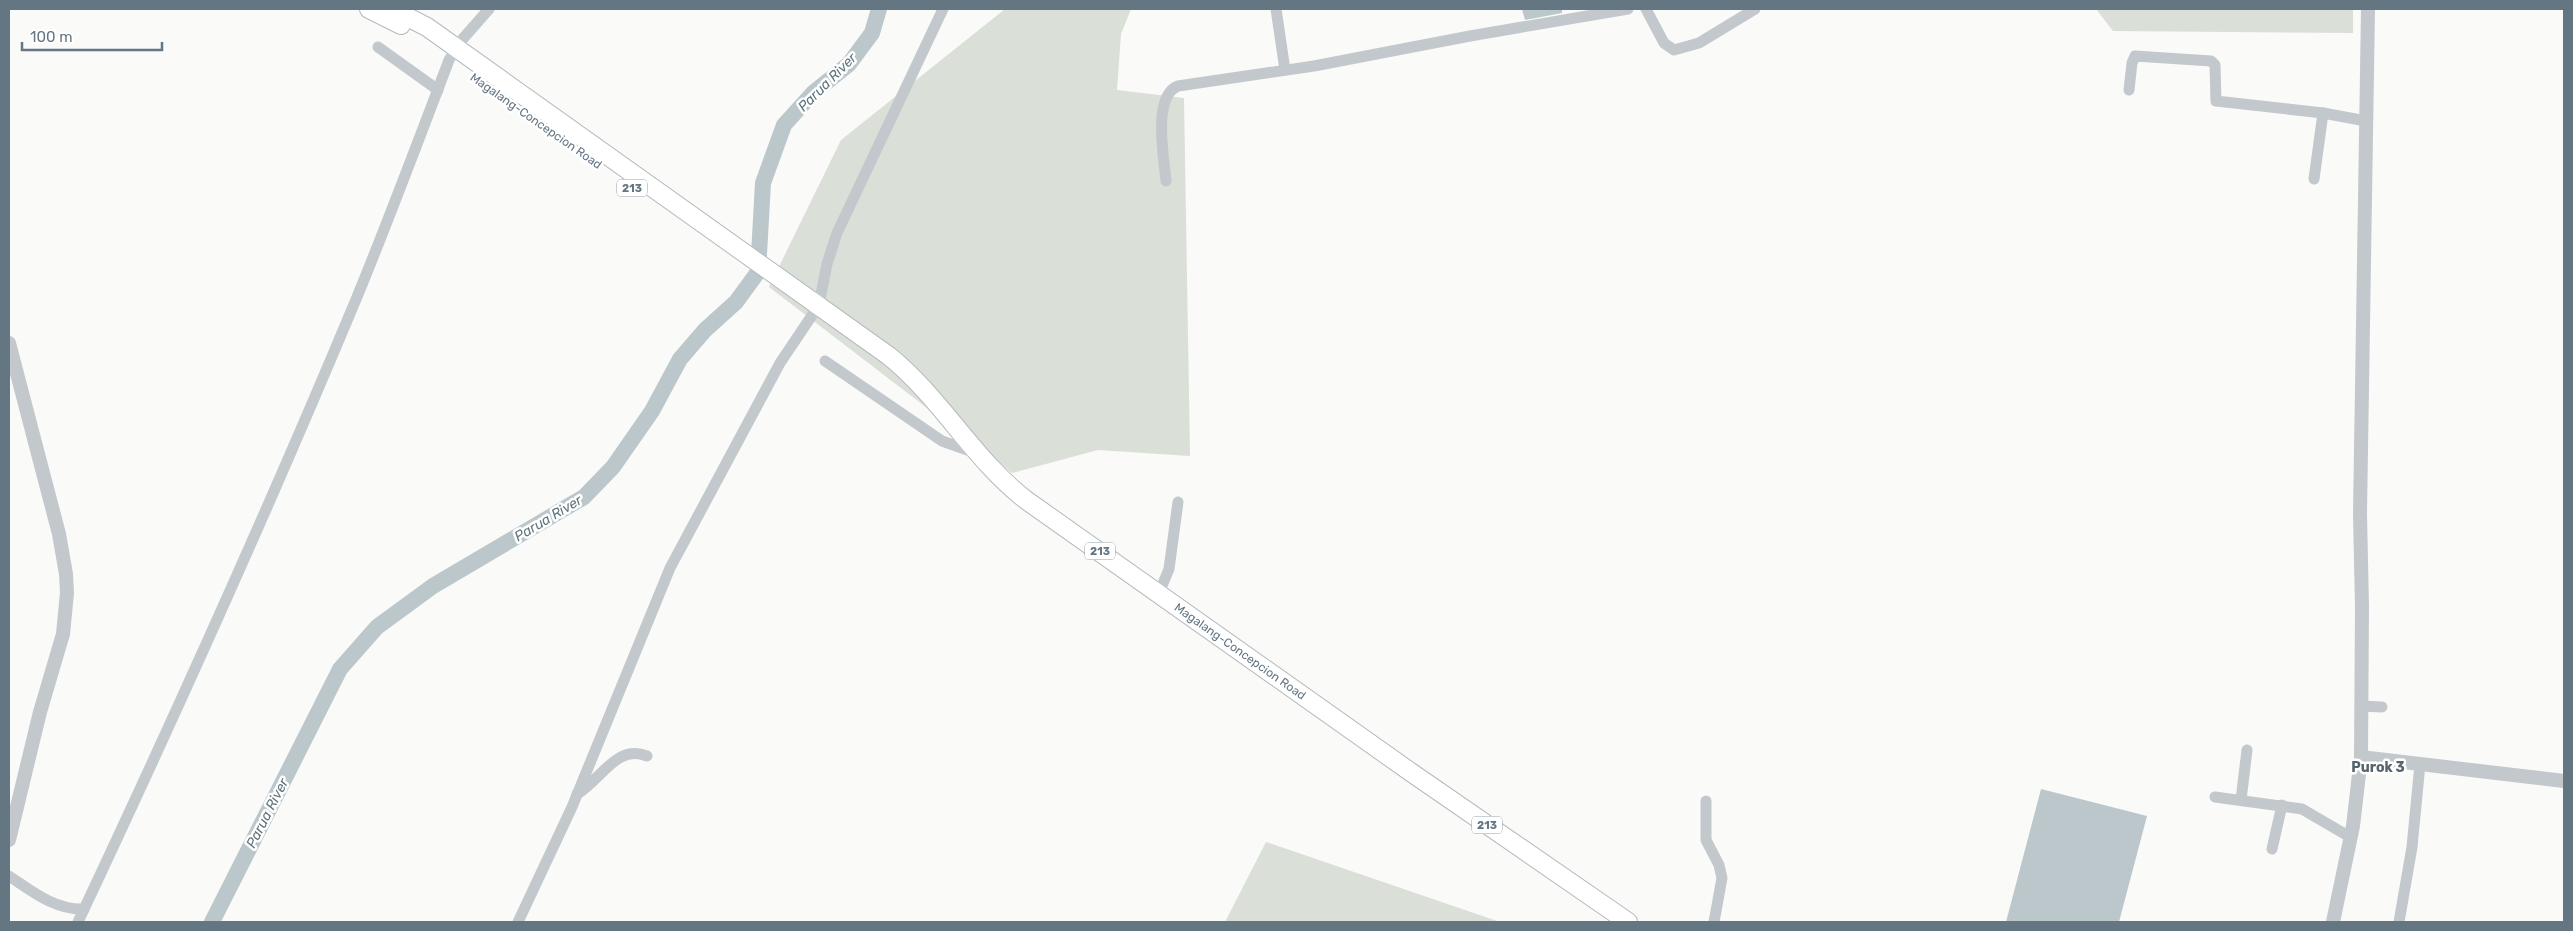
<svg xmlns="http://www.w3.org/2000/svg" width="2573" height="931" viewBox="0 0 2573 931" font-family="Rubik,sans-serif">
<style>
.green{fill:#dadfd7}
.water{fill:#bbc7cb}
.lines{fill:none;stroke-linecap:round;stroke-linejoin:round}
.river{stroke:#bbc7cb;stroke-width:16}
.primary-casing{stroke:#b5babe;stroke-width:20}
.minor{stroke:#c3c8cc;stroke-width:11}
.tertiary{stroke:#c3c8cc;stroke-width:14}
.primary{stroke:#fff;stroke-width:18}
.labels{text-anchor:middle;stroke-width:5;stroke-linejoin:round;paint-order:stroke}
.shield{fill:#fff;stroke:#939fa8;stroke-width:1}
.shield-label{font-size:11px;font-weight:bold;fill:#657683}
.street-label{font-size:12px;fill:#657683;stroke:#fff}
.water-label{font-size:14px;font-style:italic;fill:#60757c;stroke:#fff}
.neighbourhood-label{font-size:14px;font-weight:bold;fill:#57646e;stroke:#fff}
</style>
<rect width="100%" height="100%" fill="#fafaf8"/>
<!-- green -->
<g class="green">
<path d="M1005,9H1131L1121,34L1117,90L1184,98L1190,456L1098,450L1012,473L769,287L841,140Z"/>
<path d="M2096,9H2353V33L2113,31Z"/>
<path d="M1266,842L1500,922H1225Z"/>
</g>
<!-- water -->
<g class="water">
<path d="M1522,9H1562V13L1525,20Z"/>
<path d="M2041,789L2147,816L2119,922H2006Z"/>
</g>
<g class="lines">
<!-- river -->
<path class="river" d="M212,922L340,669L377,627L433,586L584,497L613,467L652,411L680,359L705,330L736,302L758,272L763,183L784,125L813,93L849,64L872,33L879,9"/>
<!-- primary casing -->
<g class="primary-casing">
<g id="primary">
<path d="M369,9L401,25"/>
<path id="s1" d="M392,9L427,27L889,356C941,398 973,459 1026,500L1412,773L1628,922"/>
</g>
</g>
<!-- minor -->
<g class="minor">
<path d="M1276,9L1285,70"/>
<path d="M1646,9L1664,43L1674,50L1699,43L1755,9"/>
<path d="M378,47L438,90"/>
<path d="M2129,90L2132,63L2135,56L2211,61L2215,65L2216,101L2323,113L2366,121"/>
<path d="M2314,179L2323,113"/>
<path d="M1166,181C1164,158 1152,96 1178,86L1314,66L1470,36L1628,9"/>
<path d="M825,361L942,441L976,453"/>
<path d="M1159,593L1169,569L1178,502"/>
<path d="M2361,706L2382,707"/>
<path d="M577,794C602,779 616,744 647,756"/>
<path d="M2215,797L2302,809L2350,837"/>
<path d="M2241,800L2247,750"/>
<path d="M1706,801V840L1719,865L1722,878L1714,922"/>
<path d="M2272,849L2282,805"/>
<path d="M9,876C33,892 55,910 84,909"/>
<path d="M78,922C175,716 269,508 357,297C389,219 419,139 449,60L460,42L489,9"/>
<path d="M518,922L572,807L670,568L780,363L819,305L827,264L837,233L943,9"/>
<path d="M2399,922L2412,847L2420,764"/>
</g>
<!-- tertiary -->
<g class="tertiary">
<path d="M9,343L59,534L66,574L67,593L63,634L40,712L9,840"/>
<path d="M2361,757L2564,781"/>
<path d="M2333,922L2353,826L2361,757L2362,607L2360,514L2368,9"/>
</g>
<!-- primary -->
<use href="#primary" class="primary"/>
</g>
<g class="labels">
<!-- shield labels -->
<g class="shield">
<rect x="617" y="179.5" width="30" height="17" rx="4"/>
<rect x="1085" y="542.5" width="30" height="17" rx="4"/>
<rect x="1472" y="816.5" width="30" height="17" rx="4"/>
</g>
<g class="shield-label">
<text x="632" y="192">213</text>
<text x="1100" y="555">213</text>
<text x="1487" y="829">213</text>
</g>
<!-- street labels -->
<g class="street-label">
<text transform="translate(536 121) rotate(35)" y="4">Magalang-Concepcion Road</text>
<text dy="4" stroke="none"><textPath href="#s1" startOffset="1068">Magalang-Concepcion Road</textPath></text>
</g>
<!-- water labels -->
<g class="water-label">
<text transform="translate(827 82) rotate(-45)" y="5">Parua River</text>
<text transform="translate(548 518) rotate(-31)" y="5">Parua River</text>
<text transform="translate(267 813) rotate(-63)" y="5">Parua River</text>
</g>
<!-- neighbourhood labels -->
<g class="neighbourhood-label">
<text x="2378" y="772">Purok 3</text>
</g>
</g>
<!-- border -->
<rect width="2573" height="931" fill="none" stroke="#657683" stroke-width="20"/>
<!-- scale -->
<path d="M22 42v8h140v-8" fill="none" stroke="#657683" stroke-width="2.5"/>
<text x="30" y="42" font-size="15" fill="#657683" stroke="#ffffff" stroke-width="4" paint-order="stroke">100 m</text>
</svg>
